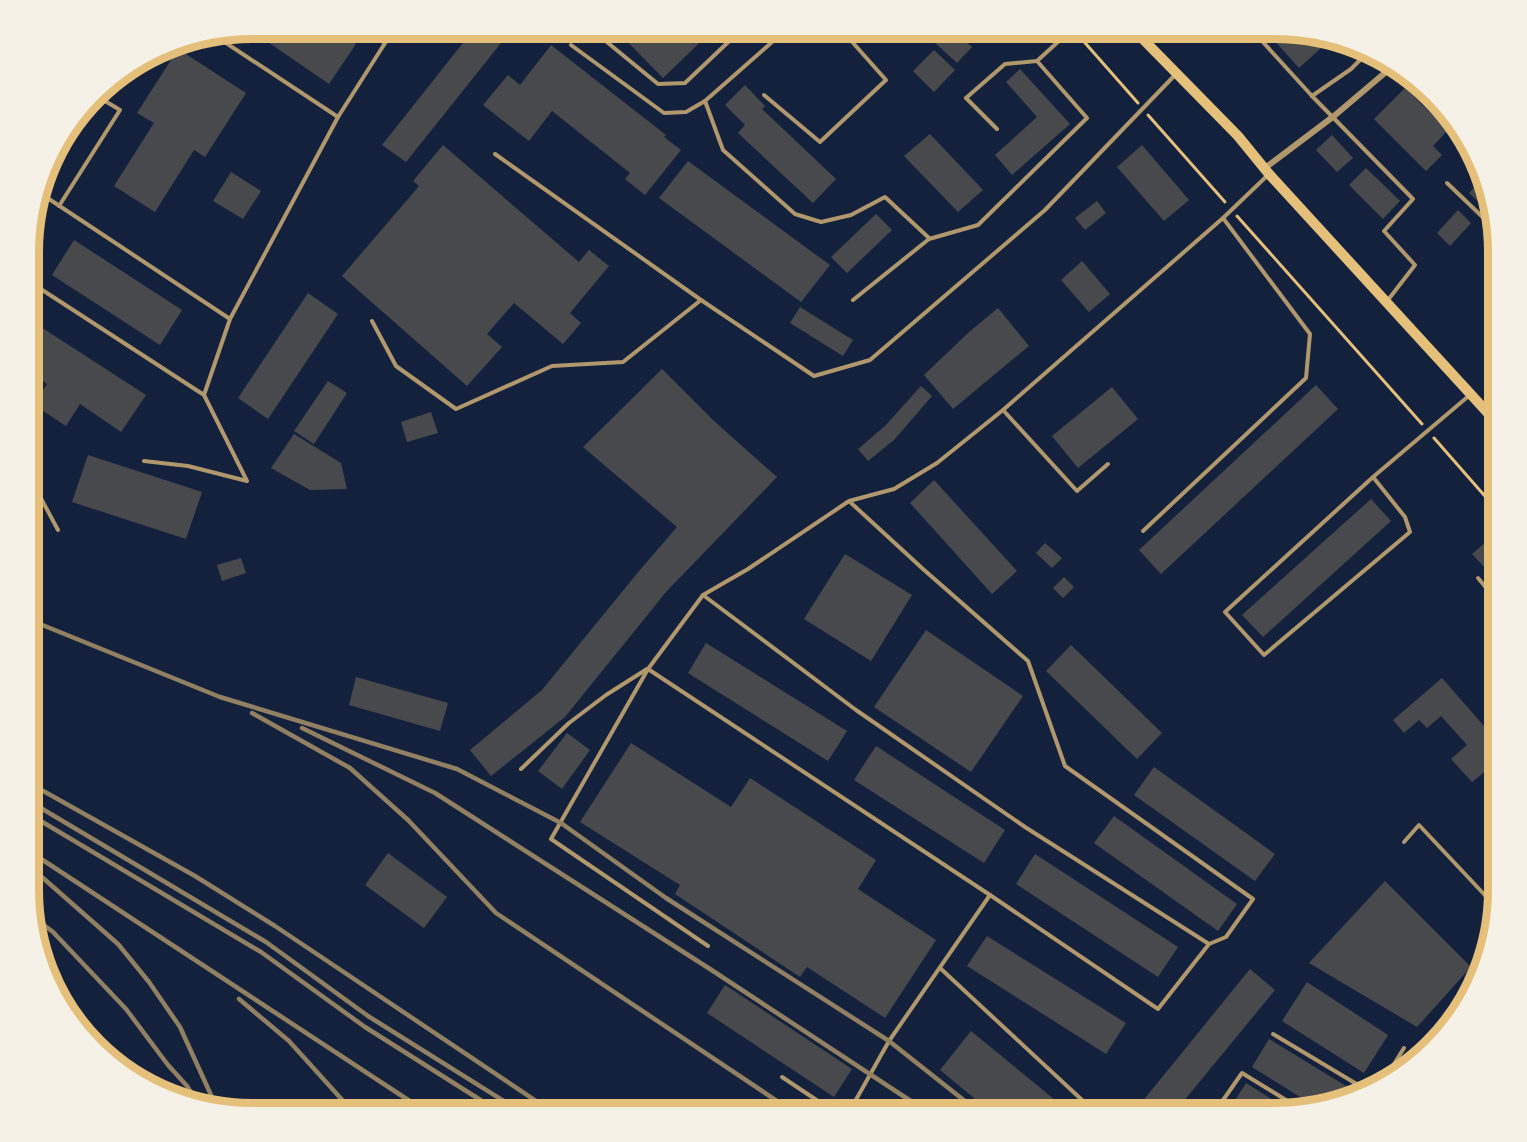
<svg xmlns="http://www.w3.org/2000/svg" width="1527" height="1142" viewBox="0 0 1527 1142" font-family="'Nunito Sans',sans-serif">
<style>
.building{fill:#48494c}
.lines{fill:none;stroke-linecap:round;stroke-linejoin:round}
.path{stroke:#e5c07b;stroke-width:3}
.service{stroke:#b1986c;stroke-width:4}
.minor{stroke:#b1986c;stroke-width:6}
.primary{stroke:#e5c07b;stroke-width:10}
.rail{stroke:#918062;stroke-width:4.5}
.rim{fill:none;stroke:#e5c07b;stroke-width:8}
</style>
<rect width="100%" height="100%" fill="#14213d"/>
<!-- building -->
<g class="building">
<path d="M249,29H333L356,44L329,84Z"/>
<path d="M474,29H481L501,43L406,162L382,145Z"/>
<path d="M615,29H714L663,78Z"/>
<path d="M920,29H952L972,47L957,63Z"/>
<path d="M1264,29H1289L1331,39L1299,68Z"/>
<path d="M551,45L666,135L664,137L681,150L645,195L625,179L630,173L552,111L529,141L483,105L508,75L520,85Z"/>
<path d="M178,49L246,93L205,157L194,150L155,212L114,186L154,123L137,113Z"/>
<path d="M934,50L955,70L934,92L913,71Z"/>
<path d="M1020,69L1070,124L1012,175L995,155L1037,117L1006,82Z"/>
<path d="M745,85L765,106L762,109L836,179L813,203L738,133L745,125L725,105Z"/>
<path d="M1405,88L1448,130L1433,146L1442,155L1426,171L1374,119Z"/>
<path d="M79,115L87,120L65,154L56,148L58,140Z"/>
<path d="M930,134L983,190L958,212L904,156Z"/>
<path d="M1332,135L1353,158L1337,172L1316,150Z"/>
<path d="M1465,140L1476,153L1479,167L1459,147Z"/>
<path d="M443,145L579,262L589,250L609,266L570,313L581,323L563,344L514,303L487,334L502,347L467,386L342,276L419,186L413,181Z"/>
<path d="M1142,145L1189,200L1164,221L1117,167Z"/>
<path d="M688,161L830,265L801,302L659,198Z"/>
<path d="M1366,168L1400,201L1383,219L1349,185Z"/>
<path d="M231,172L261,191L243,219L213,201Z"/>
<path d="M1482,179L1490,213L1469,193Z"/>
<path d="M1097,201L1106,213L1085,230L1075,218Z"/>
<path d="M1458,210L1471,223L1450,246L1437,233Z"/>
<path d="M876,214L892,230L847,273L831,257Z"/>
<path d="M74,240L182,310L160,345L52,275Z"/>
<path d="M1082,261L1110,294L1089,312L1061,280Z"/>
<path d="M308,293L338,314L268,419L238,398Z"/>
<path d="M800,307L853,340L843,356L790,323Z"/>
<path d="M998,308L1029,346L953,409L924,375L968,333Z"/>
<path d="M30,320L146,395L121,432L80,404L66,426L34,405L47,384L30,372Z"/>
<path d="M662,369L714,421L777,477L666,592L565,717L491,776L470,750L542,690L639,571L677,527L583,447Z"/>
<path d="M328,381L347,393L314,444L294,431Z"/>
<path d="M1316,385L1338,409L1161,574L1139,550Z"/>
<path d="M921,386L932,396L894,440L868,461L858,449L885,426Z"/>
<path d="M1112,387L1138,419L1078,468L1052,436Z"/>
<path d="M431,412L438,433L407,442L401,422Z"/>
<path d="M294,434L341,463L347,489L310,490L271,468Z"/>
<path d="M88,455L202,492L186,539L72,502Z"/>
<path d="M934,480L1017,571L992,594L910,503Z"/>
<path d="M1371,499L1391,521L1263,637L1242,615Z"/>
<path d="M1494,535L1498,539V582L1472,554Z"/>
<path d="M1045,543L1062,558L1052,568L1036,553Z"/>
<path d="M845,554L912,595L871,661L804,619Z"/>
<path d="M241,558L246,573L222,581L217,565Z"/>
<path d="M1064,577L1074,587L1063,598L1053,588Z"/>
<path d="M926,630L1023,696L971,772L874,707Z"/>
<path d="M706,643L847,731L828,761L688,673Z"/>
<path d="M1071,645L1162,733L1137,759L1046,671Z"/>
<path d="M356,677L448,703L440,731L349,705Z"/>
<path d="M1442,678L1498,742V781L1488,769L1472,782L1451,759L1467,745L1441,716L1427,728L1419,720L1404,733L1393,720Z"/>
<path d="M567,733L590,750L562,789L538,771Z"/>
<path d="M631,743L731,807L750,778L876,860L858,889L936,940L885,1018L807,967L800,977L675,894L680,885L580,822Z"/>
<path d="M876,746L1005,830L984,863L854,780Z"/>
<path d="M1154,767L1275,854L1255,881L1134,795Z"/>
<path d="M1114,816L1237,904L1218,931L1094,843Z"/>
<path d="M388,853L447,897L424,928L365,885Z"/>
<path d="M1035,854L1178,947L1158,977L1016,884Z"/>
<path d="M1385,881L1471,967L1417,1027L1309,963Z"/>
<path d="M987,936L1126,1023L1106,1054L967,966Z"/>
<path d="M1250,969L1275,990L1174,1113H1133Z"/>
<path d="M1307,982L1388,1035L1364,1073L1282,1021Z"/>
<path d="M725,985L852,1069L834,1097L707,1013Z"/>
<path d="M971,1031L1071,1113H992L940,1070Z"/>
<path d="M1269,1039L1359,1094L1313,1105L1252,1067Z"/>
<path d="M1246,1083L1289,1110L1275,1114L1227,1113Z"/>
</g>
<g class="lines">
<!-- path -->
<g class="path">
<path d="M1079,36L1138,103"/>
<path d="M1148,115L1225,202"/>
<path d="M1237,216L1422,424"/>
<path d="M1434,438L1498,511"/>
</g>
<!-- service -->
<g class="service">
<path d="M362,29L385,43"/>
<path d="M591,29L658,84L685,83L742,29"/>
<path d="M1251,29L1312,96L1413,199L1384,231L1415,265L1388,300"/>
<path d="M214,35L338,117"/>
<path d="M571,45L664,113L686,112L705,101L787,29"/>
<path d="M764,95L820,142L886,80L846,35L847,29"/>
<path d="M1312,96L1351,69L1369,51"/>
<path d="M705,101L723,150L795,214L821,222L851,215L885,197L929,238"/>
<path d="M997,129L966,98L1005,64L1037,61"/>
<path d="M495,154L701,300"/>
<path d="M1447,183L1493,227"/>
<path d="M40,193L230,319"/>
<path d="M59,206L120,110L95,95"/>
<path d="M30,282L204,395"/>
<path d="M853,300L929,239L978,225L1087,118L1037,61L1072,29"/>
<path d="M372,321L396,366L456,409L552,366L623,362L701,300L814,376L870,360L1045,210L1175,75"/>
<path d="M1484,406L1498,404"/>
<path d="M1003,410L1077,491L1108,464"/>
<path d="M144,461L188,466L247,481L204,395L230,319L338,117L394,29"/>
<path d="M1373,477L1405,517L1410,532L1264,655L1225,612L1373,477L1471,394"/>
<path d="M30,486L37,491L58,530"/>
<path d="M849,501L923,569L1028,661L1065,766L1253,899L1226,937L1209,944L1158,1009L990,895L648,669L703,595L748,569L849,501L894,489L937,463L1003,410L1223,218L1269,174"/>
<path d="M1143,531L1306,378L1310,334L1223,218"/>
<path d="M1478,578L1498,602"/>
<path d="M703,595L856,710L1025,827L1209,944"/>
<path d="M648,669L551,839L708,946"/>
<path d="M1498,714L1492,693L1498,687"/>
<path d="M521,769L569,723L606,695L647,669"/>
<path d="M1404,842L1419,825L1497,908"/>
<path d="M940,968L1096,1113"/>
<path d="M1273,1034L1370,1092"/>
<path d="M782,1077L830,1109L853,1105L867,1113"/>
<path d="M1381,1085L1404,1048"/>
<path d="M853,1105L889,1041L990,895"/>
<path d="M1214,1113L1242,1073L1299,1108"/>
</g>
<!-- minor -->
<path class="minor" d="M1265,168L1334,116L1393,66"/>
<!-- primary -->
<path class="primary" d="M1133,29L1238,136L1269,174L1498,424"/>
<!-- rail -->
<g class="rail">
<path d="M30,620L220,697L457,769L561,823L666,898L889,1041L980,1113"/>
<path d="M252,713L350,768L408,820L496,913L795,1113"/>
<path d="M302,728L435,793L710,969L929,1113"/>
<path d="M29,783L195,876L275,926L554,1113"/>
<path d="M29,801L266,942L368,1016L523,1113"/>
<path d="M29,814L261,952L365,1027L501,1113"/>
<path d="M29,851L428,1113"/>
<path d="M29,868L43,878L118,944L149,982L180,1027L211,1095L214,1108"/>
<path d="M32,916L53,932L126,1009L168,1065L187,1086L198,1104"/>
<path d="M239,999L289,1041L354,1113"/>
</g>
</g>
<!-- crop -->
<path d="M0 0H1527V1142H0ZM252 39H1275A213 213 0 0 1 1488 252V890A213 213 0 0 1 1275 1103H252A213 213 0 0 1 39 890V252A213 213 0 0 1 252 39Z" fill="#f6f1e7" fill-rule="evenodd"/>
<path class="rim" d="M252 39H1275A213 213 0 0 1 1488 252V890A213 213 0 0 1 1275 1103H252A213 213 0 0 1 39 890V252A213 213 0 0 1 252 39Z"/>
</svg>
